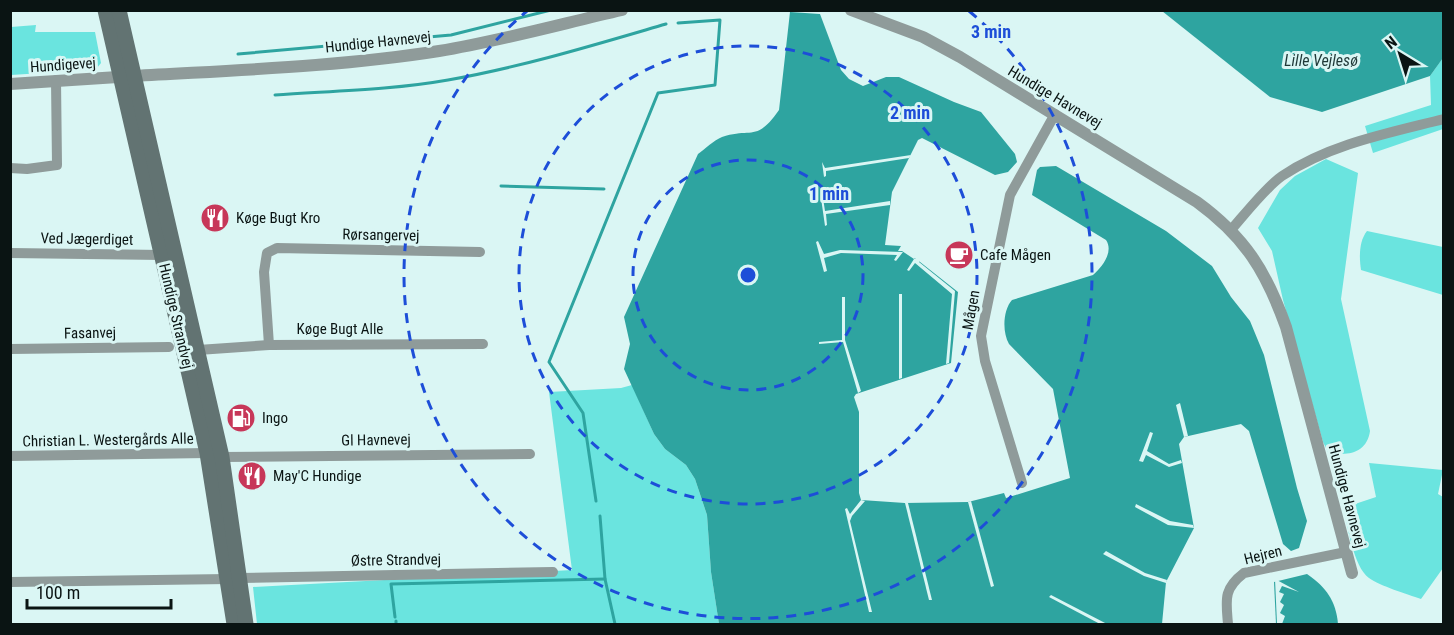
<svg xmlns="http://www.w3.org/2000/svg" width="1454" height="635" viewBox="0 0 1454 635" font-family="'Roboto Condensed',sans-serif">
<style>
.green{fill:#6ae4df}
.water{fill:#2ea4a0}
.pier{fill:#daf6f4}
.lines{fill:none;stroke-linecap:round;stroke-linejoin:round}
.stream{stroke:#2ea4a0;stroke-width:3}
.minor{stroke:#8f9b9a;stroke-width:10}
.tertiary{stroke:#8f9b9a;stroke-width:12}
.secondary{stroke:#627372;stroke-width:15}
.ring{fill:none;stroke:#1d4ed8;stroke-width:3;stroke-dasharray:10 8}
.labels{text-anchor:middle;stroke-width:6;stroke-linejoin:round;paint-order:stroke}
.street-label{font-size:15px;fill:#0a1413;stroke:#daf6f4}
.poi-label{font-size:15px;fill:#0a1413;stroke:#daf6f4;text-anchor:start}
.water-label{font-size:16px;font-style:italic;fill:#1f3837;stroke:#daf6f4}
.centre{fill:#1d4ed8;stroke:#daf6f4;stroke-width:3}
.ring-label{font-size:18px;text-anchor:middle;font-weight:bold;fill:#1d4ed8;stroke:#daf6f4;stroke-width:6;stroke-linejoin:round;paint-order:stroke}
</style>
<rect width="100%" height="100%" fill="#daf6f4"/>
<!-- green -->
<g class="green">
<path d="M36,25L35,32H95L101,63L97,68L89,70L11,75V27Z"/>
<path d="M1443,58V129L1373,153L1365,126L1431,105L1430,76Z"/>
<path d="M1326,159L1358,173L1341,299L1370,431C1367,453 1347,457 1328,452L1323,442L1283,300L1272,251L1258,228L1280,190L1295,176Z"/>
<path d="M1367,231L1443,247V295L1361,270C1359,257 1359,241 1367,231Z"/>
<path d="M632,385L654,434L665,449L686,465L695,479L707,515L711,572L719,624H257L253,587L572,570L549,392L621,388Z"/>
<path d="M1369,463L1443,470L1438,494L1443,497V568L1421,599C1407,594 1380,586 1369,578C1353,566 1348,526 1343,508L1376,497Z"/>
</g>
<!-- water -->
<g class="water">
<path d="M1162,11H1443V58L1430,76L1322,112L1270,97Z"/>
<path d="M790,12L820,14L841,70L849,79L863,86L886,77H899L954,102L981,112L1015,154L1017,162L1008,172L995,175L922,138L918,140L892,192L885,245L901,246L898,251H902L914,259L915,258L958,292L951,363L856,394L854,397L859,412V493L861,500L905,503L968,502L1004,493L1006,498L1070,478L1053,389L1009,344C1002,332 1003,310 1012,300L1093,275C1102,267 1114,252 1106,240L1032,195L1037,170L1040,167L1056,166L1166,231L1212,266L1231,297L1250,321L1264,355L1297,488L1307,521L1299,548L1291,551L1283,544L1249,431L1241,424L1184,437L1179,444L1194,528L1166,582L1162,624H719L711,572L707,515L695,479L686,465L665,449L654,434L624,369L630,344L624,317L698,154C705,149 714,140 722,137C752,127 756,143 779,110Z"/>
<path d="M1307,574C1326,587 1336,601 1338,624H1276L1274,582Z"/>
</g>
<!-- pier -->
<g class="pier">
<path d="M911,155L909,158L826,171V176L824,177L822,162L825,168Z"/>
<path d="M821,198H823L825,211L890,201V205L826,214L827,225L825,226Z"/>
<path d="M818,241L824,254L840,250L903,252L896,261L894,260L897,255L841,253L824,258L827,271L824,272L816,242Z"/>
<path d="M919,257L921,259L919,262L955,291L949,363L946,364L952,294L915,263L909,271L907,270L914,259Z"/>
<path d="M899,294H902V378L899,379Z"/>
<path d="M842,297H845V340L861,391L858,393L843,342L819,344V342L842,340Z"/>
<path d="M1180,403L1188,436L1184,437L1176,405Z"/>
<path d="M1150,432L1153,433L1147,451L1169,464L1181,460L1182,463L1169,467L1146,455L1143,462L1139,461Z"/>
<path d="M861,500L865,501L852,516L850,521L872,612H869L845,509L847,508L850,514Z"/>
<path d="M971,501L994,586L991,587L968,502Z"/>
<path d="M905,503H908L932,600H929Z"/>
<path d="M1136,504L1170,521L1193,525L1194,528L1168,525L1135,507Z"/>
<path d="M1106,551L1145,573L1167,580L1166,583L1144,576L1103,554Z"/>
<path d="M1275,579L1299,592L1282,586L1279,592L1284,594L1280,602L1284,605L1280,613L1285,616L1282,624H1277Z"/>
<path d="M1051,595L1107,624H1100L1049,597Z"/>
</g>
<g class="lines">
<!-- stream -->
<g class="stream">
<path d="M238,54L451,35L551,10"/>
<path d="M275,95C332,91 392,90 448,80C522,67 594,45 666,24"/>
<path d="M501,186L604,189"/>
<path d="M596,501L583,413L549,362L658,93L715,85L720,20L678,23"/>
<path d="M600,516L605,579L615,624"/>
<path d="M395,617L391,584L605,579"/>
<path d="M396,621V624"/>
</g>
<!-- minor -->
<g class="minor">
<path d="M10,168L27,169L57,165L56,80"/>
<path d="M1231,230C1245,214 1266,187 1282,176C1330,144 1389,133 1444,119"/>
<path d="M10,253L162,255"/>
<path d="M269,345L264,272L267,253L277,248L480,252"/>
<path d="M10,349L169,347"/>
<path d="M198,350L269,345L483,344"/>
<path d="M10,456L207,453"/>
<path d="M222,457L530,454"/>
<path d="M1022,483L985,361L981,336L1010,195L1055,114"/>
<path d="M240,578L553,572"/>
<path d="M10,582L228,579"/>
<path d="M1228,624C1226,600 1223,589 1244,573L1346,552"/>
</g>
<!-- tertiary -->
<g class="tertiary">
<path d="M851,10L923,37L960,57L1197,202C1245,237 1266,271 1286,327L1352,573"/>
<path d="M134,76C235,70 338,67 439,51C500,41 561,24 622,10"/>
<path d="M10,84L118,77"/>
</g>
<!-- secondary -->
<g class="secondary">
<path d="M105,10L207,453L234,624"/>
<path d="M119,10L222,457L246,624"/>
</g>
</g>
<!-- distance rings -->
<g class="ring">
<circle cx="748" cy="275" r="115"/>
<circle cx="748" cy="275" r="229"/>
<path d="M969 11A344 344 0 1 1 527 11"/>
</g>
<!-- icons -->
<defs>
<g id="restaurant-disc" transform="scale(1.5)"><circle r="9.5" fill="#c73759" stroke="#daf6f4"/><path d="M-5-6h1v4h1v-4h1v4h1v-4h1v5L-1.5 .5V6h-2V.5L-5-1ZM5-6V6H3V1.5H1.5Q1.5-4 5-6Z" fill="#fff"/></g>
<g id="cafe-disc" transform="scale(1.5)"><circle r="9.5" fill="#c73759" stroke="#daf6f4"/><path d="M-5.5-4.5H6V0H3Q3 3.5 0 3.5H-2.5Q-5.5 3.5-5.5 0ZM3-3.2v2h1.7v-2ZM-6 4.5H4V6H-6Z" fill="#fff"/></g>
<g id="fuel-disc" transform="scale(1.5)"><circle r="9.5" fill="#c73759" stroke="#daf6f4"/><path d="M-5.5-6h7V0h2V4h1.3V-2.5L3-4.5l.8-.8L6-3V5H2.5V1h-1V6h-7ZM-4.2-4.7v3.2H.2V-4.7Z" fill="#fff"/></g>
</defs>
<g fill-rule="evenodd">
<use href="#restaurant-disc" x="215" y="218"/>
<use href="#cafe-disc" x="959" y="255"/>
<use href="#fuel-disc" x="241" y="418"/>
<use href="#restaurant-disc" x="252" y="476"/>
</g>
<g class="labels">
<!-- street labels -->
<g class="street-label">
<text transform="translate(378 42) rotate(-6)" y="5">Hundige Havnevej</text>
<text transform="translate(63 65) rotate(-4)" y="5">Hundigevej</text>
<text transform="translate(1055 97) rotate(31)" y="5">Hundige Havnevej</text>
<text transform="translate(381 235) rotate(1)" y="5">Rørsangervej</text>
<text transform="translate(87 239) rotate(1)" y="5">Ved Jægerdiget</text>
<text transform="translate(971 310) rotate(-80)" y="5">Mågen</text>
<text transform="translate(176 316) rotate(77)" y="5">Hundige Strandvej</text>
<text x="340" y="334">Køge Bugt Alle</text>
<text transform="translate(90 333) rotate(-1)" y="5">Fasanvej</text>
<text transform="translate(108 440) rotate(-1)" y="5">Christian L. Westergårds Alle</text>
<text transform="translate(376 440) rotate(-1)" y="5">Gl Havnevej</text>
<text transform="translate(1347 496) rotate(75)" y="5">Hundige Havnevej</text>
<text transform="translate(1263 555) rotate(-14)" y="5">Hejren</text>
<text transform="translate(396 560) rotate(-1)" y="5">Østre Strandvej</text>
</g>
<!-- poi labels -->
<g class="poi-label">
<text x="236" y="223">Køge Bugt Kro</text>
<text x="980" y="260">Cafe Mågen</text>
<text x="262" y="423">Ingo</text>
<text x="273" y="481">May'C Hundige</text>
</g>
<!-- water labels -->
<g class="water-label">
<text x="1321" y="66">Lille Vejlesø</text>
</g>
</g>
<circle cx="748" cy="275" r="9" class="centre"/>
<g class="ring-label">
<text x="991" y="38">3 min</text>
<text x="910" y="119">2 min</text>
<text x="829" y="200">1 min</text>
</g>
<!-- border -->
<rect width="1454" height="635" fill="none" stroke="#0a1413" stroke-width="24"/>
<!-- north arrow -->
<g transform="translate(1400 54) rotate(322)" stroke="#daf6f4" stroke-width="4.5" paint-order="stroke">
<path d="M0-4.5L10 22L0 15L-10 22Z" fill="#0a1413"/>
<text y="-9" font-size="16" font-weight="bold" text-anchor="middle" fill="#0a1413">N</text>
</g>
<!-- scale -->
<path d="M27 599v9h144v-9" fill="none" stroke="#0a1413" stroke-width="3"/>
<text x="36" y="599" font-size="18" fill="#0a1413" stroke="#daf6f4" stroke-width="4.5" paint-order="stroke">100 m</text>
</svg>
